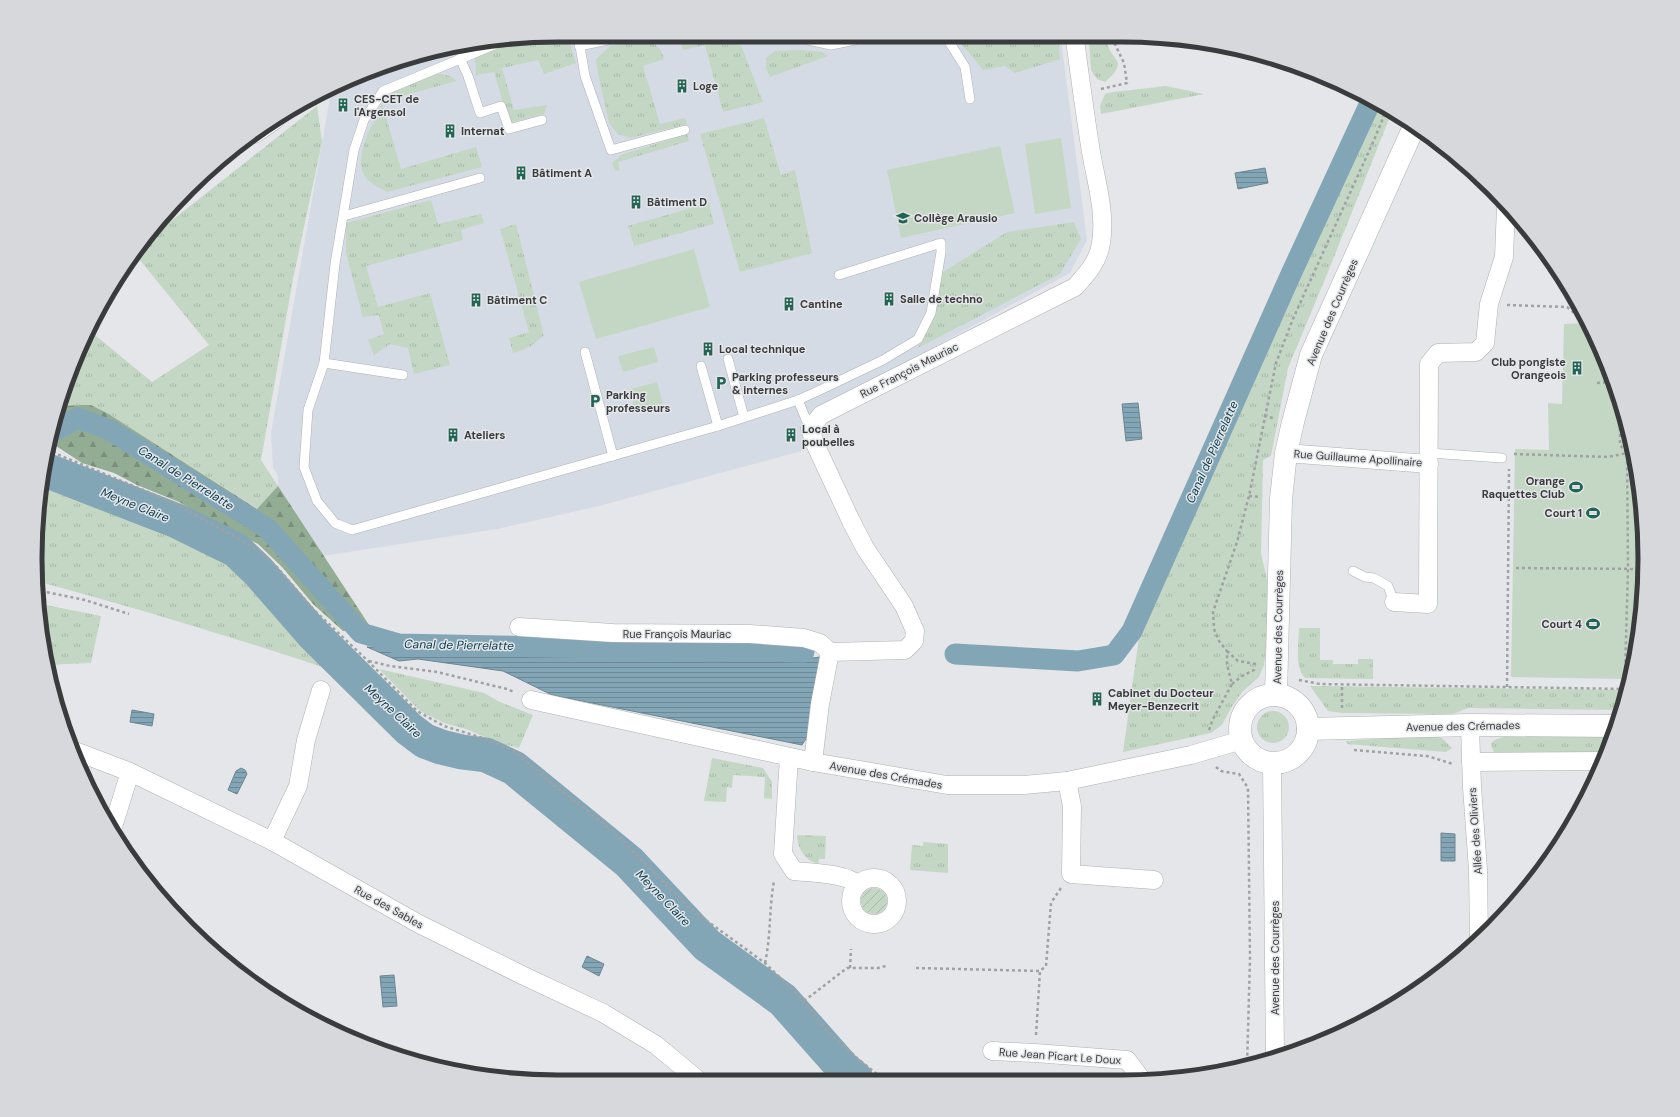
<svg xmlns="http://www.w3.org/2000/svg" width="1680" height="1117" viewBox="0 0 1680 1117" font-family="'DM Sans',sans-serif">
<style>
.built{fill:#d5dbe4}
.grass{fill:url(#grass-tufts)}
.forest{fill:url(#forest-firs)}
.garden{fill:url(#garden-furrows)}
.pitch{fill:#c3d7c4}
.water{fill:url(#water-rules);stroke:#6d8691}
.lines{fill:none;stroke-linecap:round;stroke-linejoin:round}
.canal{stroke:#83a6b6;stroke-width:21}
.river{stroke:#83a6b6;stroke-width:35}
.lane-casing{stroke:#aeb0b2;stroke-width:10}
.street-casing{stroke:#aeb0b2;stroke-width:19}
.secondary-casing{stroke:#aeb0b2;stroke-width:23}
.path{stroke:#a0a1a3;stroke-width:2.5;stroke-dasharray:3 3;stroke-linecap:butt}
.lane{stroke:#fff;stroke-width:9}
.street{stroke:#fff;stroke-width:18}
.secondary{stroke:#fff;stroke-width:22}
.labels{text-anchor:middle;stroke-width:3;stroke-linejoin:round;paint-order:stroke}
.poi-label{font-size:11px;font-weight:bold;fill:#3a3b3c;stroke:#e5e6e9;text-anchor:start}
.street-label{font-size:11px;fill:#3a3b3c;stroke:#e5e6e9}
.water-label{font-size:12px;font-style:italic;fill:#043a4c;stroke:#e5e6e9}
.rim{fill:none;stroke:#3a3b3c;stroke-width:5}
</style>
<defs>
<pattern id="grass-tufts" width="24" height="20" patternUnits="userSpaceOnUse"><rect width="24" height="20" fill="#c3d7c4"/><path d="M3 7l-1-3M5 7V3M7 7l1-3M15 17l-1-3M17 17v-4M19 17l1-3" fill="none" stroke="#a8b9a9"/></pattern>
<pattern id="forest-firs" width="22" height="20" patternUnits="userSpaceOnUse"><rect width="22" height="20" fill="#93ad95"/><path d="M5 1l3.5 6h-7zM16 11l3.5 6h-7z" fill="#798e7b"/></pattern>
<pattern id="garden-furrows" width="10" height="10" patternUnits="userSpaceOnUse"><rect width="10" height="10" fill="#c3d7c4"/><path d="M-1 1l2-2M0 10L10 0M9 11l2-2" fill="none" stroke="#a8b9a9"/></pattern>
<pattern id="water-rules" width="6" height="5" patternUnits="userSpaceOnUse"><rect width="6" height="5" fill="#83a6b6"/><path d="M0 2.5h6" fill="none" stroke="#6c8895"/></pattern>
</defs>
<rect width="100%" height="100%" fill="#e5e6e9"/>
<!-- built -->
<path class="built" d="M490,40H1061L1087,240L1070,273L822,408L809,449L599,506L497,529L323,556L278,486V476L273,468L271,433L330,97L430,53Z"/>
<!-- grass -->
<g class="grass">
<path d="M517,40H569L576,63L544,74L538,60L502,68L514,110L547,105L544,114L509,123L494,72L476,75L475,57Z"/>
<path d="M639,40L651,41L661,50L664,59L643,66L660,124L685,118L687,124L630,138L618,134L609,123L598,74L596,59L610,46Z"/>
<path d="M681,40H739L763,102L723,112L705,45L683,50L681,43Z"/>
<path d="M958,40L1019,43V40H1058L1060,59L1015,73L1005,66L983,70Z"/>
<path d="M1089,40H1107C1109,62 1132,59 1105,82L1097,79L1091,70Z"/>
<path d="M802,50L822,52L828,56L770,77L766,69V58L775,51Z"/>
<path d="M436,74C445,74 450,75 457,81L391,99V93Z"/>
<path d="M1166,86L1204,94L1101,114L1100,106L1105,94L1113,92Z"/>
<path d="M382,103L401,169L476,147L482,167L387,192C379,188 372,185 366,178C351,159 374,122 382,103Z"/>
<path d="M1374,103L1391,114L1330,267L1288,368L1271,456L1263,460L1261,553L1267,580V637L1264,665L1259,677L1242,692L1231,708L1222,725L1211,733L1123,752L1140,630L1309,243Z"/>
<path d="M317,106L322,142L293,279L261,460L278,486L258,509L107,413L91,405L60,406L75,358L90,331L152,382L209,345L135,254L137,250L171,221Z"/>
<path d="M764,118L781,175L795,170L812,253L740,272L700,134Z"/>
<path d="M687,134L689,141L618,162L620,170L615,171L612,163L621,155Z"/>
<path d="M431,200L438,224L481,214L484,223L461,230L463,240L366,266L378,307L430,293L450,365L414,374L408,348L390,344L374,355L368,340L384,334L379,315L362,317L360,306L346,253V223Z"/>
<path d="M709,203L714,224L634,246L628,226Z"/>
<path d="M1074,222L1081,239L1060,274L918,348L928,329L943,272L1007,232Z"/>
<path d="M516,224L544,335C534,345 526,350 513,353L509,338L529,332L500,229Z"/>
<path d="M43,476L143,516L206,545L243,570L341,673C241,640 141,609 40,582L36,524Z"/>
<path d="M41,604L101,616L91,663L46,665Z"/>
<path d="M1299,628H1320V660H1333V664H1358V659H1373V679L1305,678C1294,666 1299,643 1299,628Z"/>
<path d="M379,669L484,693L500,702L533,715L519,748L495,742L469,730L444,723L420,711Z"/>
<path d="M1310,686L1626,690L1621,710L1468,708L1453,714L1342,713L1328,711Z"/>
<circle cx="1273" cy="727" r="16"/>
<path d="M1430,735L1442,738L1452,748L1446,752L1347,744L1346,741Z"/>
<path d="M1505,736L1613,737L1606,752H1494L1492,748L1491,743L1495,740Z"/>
<path d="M712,758L763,768L772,782V799L764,798L765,777L733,775L732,788L727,787L726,802L704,801Z"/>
<path d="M797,835L826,836L825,859H819L818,864C804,860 798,849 797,835Z"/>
<path d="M923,842L948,844V873L910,870L912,845L923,846Z"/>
</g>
<!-- forest -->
<path class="forest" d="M82,405H91L107,413L257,509L278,486L375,634L356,630L343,631L313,604L282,567L258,544L224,528L179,502L137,485L114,473L82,463L53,444L50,441L60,406Z"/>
<!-- garden -->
<circle class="garden" cx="874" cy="901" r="13"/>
<!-- pitch -->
<g class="pitch">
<path d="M1061,138L1071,208L1035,214L1025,144Z"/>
<path d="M1000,146L1015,213L901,238L887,170Z"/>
<path d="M694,249L710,307L596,339L579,282Z"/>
<path d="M1589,323L1627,423L1644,524L1640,627L1628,679L1511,677L1515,449L1549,450L1548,403L1562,404L1564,324Z"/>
<path d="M654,347L658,362L623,372L618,356Z"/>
<path d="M657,382L663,404L635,410L630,389Z"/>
</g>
<!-- water -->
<g class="water">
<path d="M1265,168L1268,183L1238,189L1235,173Z"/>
<path d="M1138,403L1142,439L1126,441L1122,404Z"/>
<path d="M367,647L542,651L615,658L791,661L820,657L809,734L802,745L552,695L503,671L418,659L399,661Z"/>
<path d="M132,710L154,714L152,726L130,722Z"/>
<path d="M241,768L245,770L247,774L237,794L228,790L236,771Z"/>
<path d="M1441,833L1455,834V861H1441Z"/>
<path d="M587,956L604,964L599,976L582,967Z"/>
<path d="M394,975L397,1006L383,1007L380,976Z"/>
</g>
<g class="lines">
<!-- canal -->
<g class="canal">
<path d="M52,432L78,418L110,430L268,529L361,633L399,644L804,652"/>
<path d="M955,654L1078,661L1114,655L1132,631L1291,274L1371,101"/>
</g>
<!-- river -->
<path class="river" d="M43,469L177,521L236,550L258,571L313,634L409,729L425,741L441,747L462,752L486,755L514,768L629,862L707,945L783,1000L844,1069L856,1079"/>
<!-- lane casing -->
<g class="lane-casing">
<g id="lane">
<path d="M506,40L383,91L364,120L354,150L335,264L324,363L308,410L304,467L317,501L335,523L352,530L718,426L798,400L818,391L883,360L918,339L931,313L941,252V243L839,275"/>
<path d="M579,40L585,76L611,150L685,130"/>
<path d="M808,40L831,45L855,40"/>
<path d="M948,40L965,67L970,99"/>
<path d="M579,46L608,40"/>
<path d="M460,58L468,76L480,113L501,106L509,129L542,120"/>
<path d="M344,216L480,178"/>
<path d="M585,352L613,456"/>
<path d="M728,359L744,417"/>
<path d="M324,363L403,375"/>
<path d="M701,366L718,426"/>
<path d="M798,400L810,429"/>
<path d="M1429,453L1502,458"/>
<path d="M1353,571L1365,577L1374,578L1388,586L1394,602"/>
</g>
</g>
<!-- street casing -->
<g class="street-casing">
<g id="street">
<path d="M255,134L275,120"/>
<path d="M1286,453L1429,464"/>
<path d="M1394,602L1428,604L1429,364L1438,353L1476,352L1485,343L1489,304L1504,257L1506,207"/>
<path d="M519,627L613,633L750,634L804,638L820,643L830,652"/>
<path d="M531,700L813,762L947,785H1024L1067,781L1191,755L1242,740"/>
<path d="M1470,725L1472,787L1478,870L1479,938"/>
<path d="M72,750L130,772L272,841L419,924L524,976L603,1013L656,1045L697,1079"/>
<path d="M789,757L783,854L794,871C811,873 846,873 858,885"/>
<path d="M813,762L820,704L830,652L905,650L914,641L915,631L904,606L865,548L851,521L816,446L810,429L821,415L1075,287C1087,274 1099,260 1101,243C1106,213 1096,181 1091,152C1085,115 1080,77 1075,40"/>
<path d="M1471,762L1602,761"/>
<path d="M1272,763L1275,1057"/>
<path d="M1067,781L1072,806L1071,874L1154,880"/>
<path d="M112,830L130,772"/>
<path d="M272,841L298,786L306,740L321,690"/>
<circle cx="874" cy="901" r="23"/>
<path d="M992,1051L1035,1053L1127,1060L1140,1077L1139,1081"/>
</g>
</g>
<!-- secondary casing -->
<g class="secondary-casing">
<g id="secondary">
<path d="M1276,695L1281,499L1286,453L1293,422L1311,355L1413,129"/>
<circle cx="1274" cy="729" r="34"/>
<path d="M1308,729L1470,725L1617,726"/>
</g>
</g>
<!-- path -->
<g class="path">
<path d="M1101,89L1127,83L1124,63L1113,40"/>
<path d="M1507,305L1567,307L1573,312L1583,314"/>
<path d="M1597,383L1612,382"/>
<path d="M1620,404V445L1627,453L1628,569L1625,675"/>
<path d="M1264,416L1273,418"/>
<path d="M48,448L59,455L177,504L259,551L276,566L314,610L368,661L417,711L444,726L486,739L514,751L549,781L609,828L692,910L765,963L803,1000L827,1031L857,1058L884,1080"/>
<path d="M1514,454L1608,457L1627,453"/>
<path d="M1249,496L1261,497"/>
<path d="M1516,568L1642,569"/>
<path d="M41,591L85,600L129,614"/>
<path d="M1227,651L1238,661L1256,664"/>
<path d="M369,661L390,666L437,672L507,689L514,692"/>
<path d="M1299,680L1320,684L1626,689"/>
<path d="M1232,684L1242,676L1256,669"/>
<path d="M1507,687L1509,469"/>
<path d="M1342,708V684"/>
<path d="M1209,730L1213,719L1232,684L1227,665V651L1219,641L1214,629L1213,612L1237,542L1249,496L1276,363L1292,321L1374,140L1386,111"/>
<path d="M1354,750L1427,756L1453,764"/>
<path d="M1216,767L1221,771L1239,774L1248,788L1250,959L1247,1066"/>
<path d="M765,963C771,936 769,908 774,881"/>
<path d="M850,968L851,949"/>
<path d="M916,968L1040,971L1046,966L1051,903L1061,888"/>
<path d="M804,1001L847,968H878L886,966"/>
<path d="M1036,1035L1040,971"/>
</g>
<!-- lane -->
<use href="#lane" class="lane"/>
<!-- street -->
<use href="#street" class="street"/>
<!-- secondary -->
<use href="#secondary" class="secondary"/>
</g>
<!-- icons -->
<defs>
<g id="building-bare" transform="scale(1.08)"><path d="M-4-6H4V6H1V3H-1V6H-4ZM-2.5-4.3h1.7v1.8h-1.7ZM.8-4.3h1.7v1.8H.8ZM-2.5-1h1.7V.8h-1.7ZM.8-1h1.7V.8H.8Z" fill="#236454" stroke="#e5e6e9" stroke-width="2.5" paint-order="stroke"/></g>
<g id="school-bare" transform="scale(1.08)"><path d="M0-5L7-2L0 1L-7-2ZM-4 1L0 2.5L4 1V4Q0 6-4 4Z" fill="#236454" stroke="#e5e6e9" stroke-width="2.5" paint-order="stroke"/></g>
<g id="parking-bare" transform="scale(1.08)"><path d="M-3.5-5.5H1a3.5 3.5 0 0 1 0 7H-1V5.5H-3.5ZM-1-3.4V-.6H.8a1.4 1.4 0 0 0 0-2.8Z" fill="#236454" stroke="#e5e6e9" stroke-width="2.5" paint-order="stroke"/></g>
<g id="stadium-bare" transform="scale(1.08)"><path d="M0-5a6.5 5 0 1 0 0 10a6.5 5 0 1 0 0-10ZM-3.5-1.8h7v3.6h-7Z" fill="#236454" stroke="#e5e6e9" stroke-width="2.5" paint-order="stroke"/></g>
</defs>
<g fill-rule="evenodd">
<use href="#building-bare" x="682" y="86"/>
<use href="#building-bare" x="343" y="105"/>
<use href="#building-bare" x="450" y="131"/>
<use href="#building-bare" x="521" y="173"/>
<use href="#building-bare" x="636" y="202"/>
<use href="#school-bare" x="903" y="218"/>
<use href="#building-bare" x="889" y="299"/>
<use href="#building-bare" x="476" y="300"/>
<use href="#building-bare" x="789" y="304"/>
<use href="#building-bare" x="708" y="349"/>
<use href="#building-bare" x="1577" y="368"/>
<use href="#parking-bare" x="721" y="383"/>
<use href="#parking-bare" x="595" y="401"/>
<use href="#building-bare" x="453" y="435"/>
<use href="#building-bare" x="791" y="435"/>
<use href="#stadium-bare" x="1576" y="487"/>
<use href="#stadium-bare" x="1593" y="513"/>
<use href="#stadium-bare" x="1593" y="624"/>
<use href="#building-bare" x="1097" y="699"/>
</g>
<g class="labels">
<!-- poi labels -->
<g class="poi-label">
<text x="693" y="90">Loge</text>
<text x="354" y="103">CES-CET de<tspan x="354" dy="13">l'Argensol</tspan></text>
<text x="461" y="135">Internat</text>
<text x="532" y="177">Bâtiment A</text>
<text x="647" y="206">Bâtiment D</text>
<text x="914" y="222">Collège Arausio</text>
<text x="900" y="303">Salle de techno</text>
<text x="487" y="304">Bâtiment C</text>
<text x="800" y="308">Cantine</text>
<text x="719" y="353">Local technique</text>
<text x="1566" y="366" text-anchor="end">Club pongiste<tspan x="1566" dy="13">Orangeois</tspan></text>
<text x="732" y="381">Parking professeurs<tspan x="732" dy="13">&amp; internes</tspan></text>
<text x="606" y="399">Parking<tspan x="606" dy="13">professeurs</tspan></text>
<text x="802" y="433">Local à<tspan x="802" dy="13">poubelles</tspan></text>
<text x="464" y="439">Ateliers</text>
<text x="1565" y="485" text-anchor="end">Orange<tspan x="1565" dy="13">Raquettes Club</tspan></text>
<text x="1582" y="517" text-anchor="end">Court 1</text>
<text x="1582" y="628" text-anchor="end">Court 4</text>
<text x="1108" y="697">Cabinet du Docteur<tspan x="1108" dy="13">Meyer-Benzecrit</tspan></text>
</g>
<!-- street labels -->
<g class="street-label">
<text transform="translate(1332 312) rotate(-67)" y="4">Avenue des Courrèges</text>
<text transform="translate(909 370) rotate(-27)" y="4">Rue François Mauriac</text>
<text transform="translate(1358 458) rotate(4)" y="4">Rue Guillaume Apollinaire</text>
<text transform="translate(1278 627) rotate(-89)" y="4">Avenue des Courrèges</text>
<text x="677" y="638">Rue François Mauriac</text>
<text transform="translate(1463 726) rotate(-1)" y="4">Avenue des Crémades</text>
<text transform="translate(886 775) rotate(10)" y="4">Avenue des Crémades</text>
<text transform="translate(1475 831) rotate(-94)" y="4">Allée des Oliviers</text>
<text transform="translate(389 907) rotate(29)" y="4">Rue des Sables</text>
<text transform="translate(1275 958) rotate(-90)" y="4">Avenue des Courrèges</text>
<text transform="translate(1060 1056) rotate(4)" y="4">Rue Jean Picart Le Doux</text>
</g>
<!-- water labels -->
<g class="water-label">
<text transform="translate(1212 452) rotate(-66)" y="4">Canal de Pierrelatte</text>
<text transform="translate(186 478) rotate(32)" y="4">Canal de Pierrelatte</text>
<text transform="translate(135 505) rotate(22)" y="4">Meyne Claire</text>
<text transform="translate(459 645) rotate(1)" y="4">Canal de Pierrelatte</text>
<text transform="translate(393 711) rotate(43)" y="4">Meyne Claire</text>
<text transform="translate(663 898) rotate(46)" y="4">Meyne Claire</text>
</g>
</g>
<!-- crop -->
<path d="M0 0H1680V1117H0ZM558 42H1122A516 516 0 0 1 1638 558V559A516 516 0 0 1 1122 1075H558A516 516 0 0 1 42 559V558A516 516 0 0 1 558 42Z" fill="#d7d8db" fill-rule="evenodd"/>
<path class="rim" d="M558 42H1122A516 516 0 0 1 1638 558V559A516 516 0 0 1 1122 1075H558A516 516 0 0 1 42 559V558A516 516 0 0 1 558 42Z"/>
</svg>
